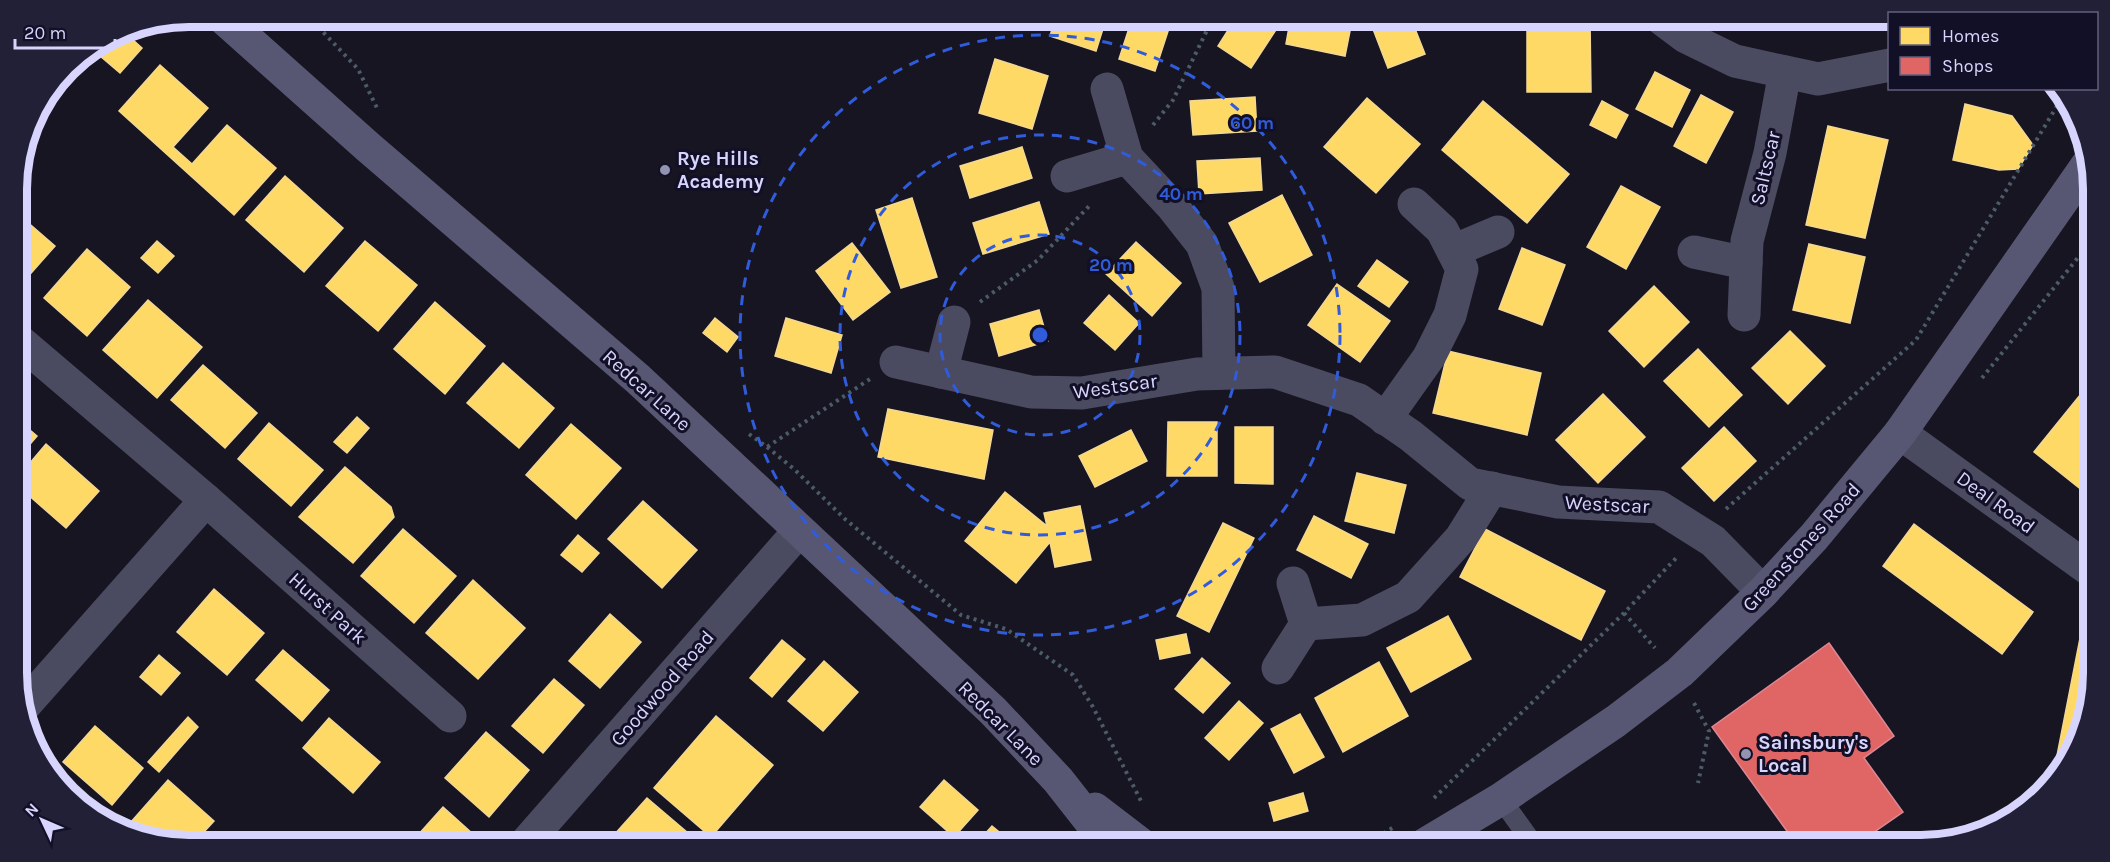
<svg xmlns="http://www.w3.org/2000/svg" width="2110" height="862" viewBox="0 0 2110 862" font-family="Karla,sans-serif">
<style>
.homes{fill:#ffd966;stroke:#f3d894;stroke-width:1.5}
.shops{fill:#e06666;stroke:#dd8794;stroke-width:1.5}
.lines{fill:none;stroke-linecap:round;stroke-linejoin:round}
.path{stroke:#4c5b68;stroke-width:4;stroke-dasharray:3 4.5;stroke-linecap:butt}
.lane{stroke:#4a4a61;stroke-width:20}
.street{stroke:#4a4a61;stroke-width:33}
.secondary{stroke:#575773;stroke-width:33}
.ring{fill:none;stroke:#305cdc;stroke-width:3;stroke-dasharray:10 8}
.poi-dot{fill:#9392b1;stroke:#121026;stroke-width:2}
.labels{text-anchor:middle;stroke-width:6;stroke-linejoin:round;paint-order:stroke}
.poi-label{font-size:20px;font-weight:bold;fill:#d7d5fe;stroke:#121026;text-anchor:start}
.street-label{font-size:20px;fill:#d7d5fe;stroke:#121026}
.rim{fill:none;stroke:#d7d5fe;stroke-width:8}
.centre{fill:#305cdc;stroke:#121026;stroke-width:3}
.ring-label{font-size:18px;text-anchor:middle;font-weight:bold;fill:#305cdc;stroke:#121026;stroke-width:6;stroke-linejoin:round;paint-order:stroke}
</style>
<rect width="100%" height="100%" fill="#161521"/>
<!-- homes -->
<g class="homes">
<path d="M1056,16H1107L1096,51L1050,36Z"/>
<path d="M1133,16H1173L1155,71L1119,59Z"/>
<path d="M1237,16H1280L1283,19L1251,68L1218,46Z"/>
<path d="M1291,16H1353L1345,56L1286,44Z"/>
<path d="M1368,16H1410L1425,54L1388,68Z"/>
<rect x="1418" y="16" width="50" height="4"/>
<path d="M1750,16H1791L1787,28Z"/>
<path d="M1852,16H1890V25Z"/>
<path d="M1527,20L1590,21L1591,92H1527Z"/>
<path d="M122,30L142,48L120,73L92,49Z"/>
<path d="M995,59L1048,76L1032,129L979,113Z"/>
<path d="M160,65L208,108L173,147L192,164L227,125L276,168L234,215L119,111Z"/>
<path d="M1655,72L1690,90L1672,127L1636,109Z"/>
<path d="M1701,95L1733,112L1706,163L1674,146Z"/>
<path d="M1255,97L1257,131L1193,135L1190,101Z"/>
<path d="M1367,98L1420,144L1376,193L1324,147Z"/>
<path d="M1483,101L1569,174L1527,223L1442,150Z"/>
<path d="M1602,101L1628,115L1616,138L1590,125Z"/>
<path d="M1965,104L2012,116L2033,145L2018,169L1999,170L1953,160Z"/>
<path d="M1828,126L1888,140L1865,238L1806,225Z"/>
<path d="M1022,147L1032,178L970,198L960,166Z"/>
<path d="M1260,158L1262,190L1199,194L1197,161Z"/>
<path d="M285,176L343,228L304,272L246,220Z"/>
<path d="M1621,186L1660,207L1626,269L1587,247Z"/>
<path d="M1282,195L1312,255L1260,282L1229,223Z"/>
<path d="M912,198L937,277L901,288L876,210Z"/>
<path d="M1039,202L1049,234L983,254L973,223Z"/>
<path d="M17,213L55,246L25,280L17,273Z"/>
<path d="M157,241L174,256L158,273L141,258Z"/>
<path d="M365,241L417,285L378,331L326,286Z"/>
<path d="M1136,242L1181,283L1152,316L1106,274Z"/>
<path d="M852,243L890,292L853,320L816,271Z"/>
<path d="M1809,244L1865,257L1850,323L1793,310Z"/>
<path d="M1522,248L1565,265L1542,325L1499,309Z"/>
<path d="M87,249L130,287L87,336L44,298Z"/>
<path d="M1377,260L1408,282L1389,307L1358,286Z"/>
<path d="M1337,284L1390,321L1360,362L1308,325Z"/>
<path d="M1654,286L1689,322L1644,367L1609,331Z"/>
<path d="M1109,295L1139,323L1115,350L1084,323Z"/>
<path d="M148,300L202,347L157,398L103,350Z"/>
<path d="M435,302L485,346L445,394L394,349Z"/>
<path d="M1039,310L1048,341L999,356L990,324Z"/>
<path d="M715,318L738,337L727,352L703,333Z"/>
<path d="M786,318L842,335L831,373L775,356Z"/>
<path d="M1790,331L1825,366L1788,404L1752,368Z"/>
<path d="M1698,349L1742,395L1709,427L1664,381Z"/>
<path d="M1448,351L1541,373L1527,435L1433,413Z"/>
<path d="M503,363L554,408L519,448L467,403Z"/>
<path d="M203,365L257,413L225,448L171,400Z"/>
<path d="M2093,379V499L2034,452Z"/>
<path d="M1603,394L1645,437L1598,483L1556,440Z"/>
<path d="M888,409L993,430L984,479L878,457Z"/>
<path d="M357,417L369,428L347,453L334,442Z"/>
<path d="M17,419L37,436L18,458Z"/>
<path d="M1168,422H1217V476H1167Z"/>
<path d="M269,423L323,470L291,506L238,459Z"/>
<path d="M571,424L621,468L576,519L526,475Z"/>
<path d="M1235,427H1273V484L1235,483Z"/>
<path d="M1724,427L1756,461L1714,501L1682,468Z"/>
<path d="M1131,430L1147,461L1095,487L1079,456Z"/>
<path d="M46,444L99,491L66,528L18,486V477Z"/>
<path d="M345,467L391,507L394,517L353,563L299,517Z"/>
<path d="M1357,473L1406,485L1394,533L1345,521Z"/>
<path d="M1005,492L1047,526L1044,513L1080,506L1091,560L1055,567L1050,542L1016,583L965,541Z"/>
<path d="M643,501L697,550L662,588L608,539Z"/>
<path d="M1314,516L1368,544L1351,578L1297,550Z"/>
<path d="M1223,523L1254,538L1209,632L1177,616Z"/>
<path d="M1914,524L2033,612L2002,654L1883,566Z"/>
<path d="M403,529L456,576L414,623L361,576Z"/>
<path d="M1485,529L1605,591L1581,640L1460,577Z"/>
<path d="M578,535L599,553L582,572L561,555Z"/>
<path d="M473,580L525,628L478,679L426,633Z"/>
<path d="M214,589L264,633L227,675L177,632Z"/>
<path d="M610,614L641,642L600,688L569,661Z"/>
<path d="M1448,616L1471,659L1411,692L1387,648Z"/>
<path d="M2081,633L2093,635V674L2081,739L2054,771Z"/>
<path d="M1186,634L1190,653L1160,659L1156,640Z"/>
<path d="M782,640L805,659L772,697L750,678Z"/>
<path d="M283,650L329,690L302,721L256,680Z"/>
<path d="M159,655L180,673L161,695L140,677Z"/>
<path d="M1202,658L1230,683L1203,713L1175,689Z"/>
<path d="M824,661L858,692L823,731L788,701Z"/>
<path d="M1379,662L1408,716L1343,752L1315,698Z"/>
<path d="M554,679L584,705L543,753L512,726Z"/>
<path d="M1239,701L1263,723L1229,760L1205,738Z"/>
<path d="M1300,714L1324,757L1294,773L1271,729Z"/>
<path d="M716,716L773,765L711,837L654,788Z"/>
<path d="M188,717L198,727L159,772L148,762Z"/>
<path d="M329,718L380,762L353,793L303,748Z"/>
<path d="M95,726L143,768L112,805L63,762Z"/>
<path d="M486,732L529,770L489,817L445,778Z"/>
<path d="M168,780L214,821L192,845L149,838L131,822Z"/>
<path d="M944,780L978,810L954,837L920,807Z"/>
<path d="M1303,793L1308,811L1274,821L1269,803Z"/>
<path d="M647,798L701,844L700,845H605Z"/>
<path d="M443,807L473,834L463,845H409Z"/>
<path d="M992,826L1015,845H975Z"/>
</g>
<!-- shops -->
<path class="shops" d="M1829,643L1894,736L1864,758L1903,812L1873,833L1882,845H1797L1712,727Z"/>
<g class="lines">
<!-- path -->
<g class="path">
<path d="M308,16L358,69L377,108"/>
<path d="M1153,125L1173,100L1214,16"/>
<path d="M980,302L1038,260L1091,204"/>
<path d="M1982,378L2092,240"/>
<path d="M749,434L767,447L870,379"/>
<path d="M767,447L794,469L845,519L961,615L1006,629L1073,675L1093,707L1141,801"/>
<path d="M1726,509L1916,340L2063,96"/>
<path d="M1624,613L1655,648"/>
<path d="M1694,703L1709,731L1698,783"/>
<path d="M1434,798L1624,613L1678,556"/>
<path d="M1364,845L1394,827"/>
</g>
<!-- lane -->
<path class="lane" d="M1501,799L1534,845"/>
<!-- street -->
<g class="street">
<path d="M1658,16L1686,37L1735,61L1818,79L1890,65"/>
<path d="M1107,89L1127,158L1172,206L1202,244L1218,288L1219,373"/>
<path d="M1067,176L1127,158"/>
<path d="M1453,251L1498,232"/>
<path d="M1694,252L1746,263"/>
<path d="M1744,315L1747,241L1770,153L1785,72"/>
<path d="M17,339L206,500L450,716"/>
<path d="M896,362L1031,392L1082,393L1197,374L1275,372L1359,400L1411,436L1470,484L1558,502L1659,507L1713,541L1763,592"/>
<path d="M941,372L954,322"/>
<path d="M1385,419L1429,357L1450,315L1462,269L1442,230L1414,204"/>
<path d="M1900,433L2093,572"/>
<path d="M1306,624L1362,620L1408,597L1461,538L1492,488"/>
<path d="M1278,668L1306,624L1293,583"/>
<path d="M23,707L206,500"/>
<path d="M524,845L799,531"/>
</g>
<!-- secondary -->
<g class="secondary">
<path d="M221,16L368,147L638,379L993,711L1058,780L1109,845"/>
<path d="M1095,809L1142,845"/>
<path d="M1424,845L1501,799L1616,721L1680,672L1763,592L1814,537L1900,433L2090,161"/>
</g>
</g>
<!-- distance rings -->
<g class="ring">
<circle cx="1040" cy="335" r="100"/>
<circle cx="1040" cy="335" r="200"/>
<circle cx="1040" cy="335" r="300"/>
</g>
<!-- markers -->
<g class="poi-dot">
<circle cx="665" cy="170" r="6"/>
<circle cx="1746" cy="754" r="6"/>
</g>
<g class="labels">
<!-- poi labels -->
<g class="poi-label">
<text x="677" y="165">Rye Hills<tspan x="677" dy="23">Academy</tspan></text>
<text x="1758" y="749">Sainsbury's<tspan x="1758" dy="23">Local</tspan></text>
</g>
<!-- street labels -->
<g class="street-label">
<text transform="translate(1765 168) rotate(-77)" y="7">Saltscar</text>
<text transform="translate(1115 386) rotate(-8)" y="7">Westscar</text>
<text transform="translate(647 390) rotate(42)" y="7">Redcar Lane</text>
<text transform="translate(1996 502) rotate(36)" y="7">Deal Road</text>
<text transform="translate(1607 504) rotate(3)" y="7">Westscar</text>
<text transform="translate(1801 547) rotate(-48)" y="7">Greenstones Road</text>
<text transform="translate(328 608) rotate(42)" y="7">Hurst Park</text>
<text transform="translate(662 688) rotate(-49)" y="7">Goodwood Road</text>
<text transform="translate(1001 723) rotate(45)" y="7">Redcar Lane</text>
</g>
</g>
<!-- crop -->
<path d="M0 0H2110V862H0ZM189 27H1921A162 162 0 0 1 2083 189V673A162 162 0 0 1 1921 835H189A162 162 0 0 1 27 673V189A162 162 0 0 1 189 27Z" fill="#222037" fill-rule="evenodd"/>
<path class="rim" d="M189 27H1921A162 162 0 0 1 2083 189V673A162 162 0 0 1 1921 835H189A162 162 0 0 1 27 673V189A162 162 0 0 1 189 27Z"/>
<circle cx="1040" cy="335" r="9" class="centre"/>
<g class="ring-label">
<text x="1252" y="129">60 m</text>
<text x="1181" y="200">40 m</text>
<text x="1111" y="271">20 m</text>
</g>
<!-- legend -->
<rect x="1888" y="12" width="210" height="78" fill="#121026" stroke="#615f7c" stroke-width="1.5"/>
<rect x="1900" y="27" width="30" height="18" fill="#ffd966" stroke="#615f7c" stroke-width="1.5"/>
<text x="1942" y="42" font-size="18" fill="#d7d5fe">Homes</text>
<rect x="1900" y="57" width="30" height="18" fill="#e06666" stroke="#615f7c" stroke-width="1.5"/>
<text x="1942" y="72" font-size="18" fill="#d7d5fe">Shops</text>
<!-- north arrow -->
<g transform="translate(42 820) rotate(314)" stroke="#121026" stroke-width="4.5" paint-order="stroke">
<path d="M0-4.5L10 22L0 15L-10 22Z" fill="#d7d5fe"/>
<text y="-9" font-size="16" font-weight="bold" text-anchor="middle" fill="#d7d5fe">N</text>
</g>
<!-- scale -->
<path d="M15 39v9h100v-9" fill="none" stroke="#d7d5fe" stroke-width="3"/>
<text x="24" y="39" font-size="18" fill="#d7d5fe" stroke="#121026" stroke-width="4.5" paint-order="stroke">20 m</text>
</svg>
